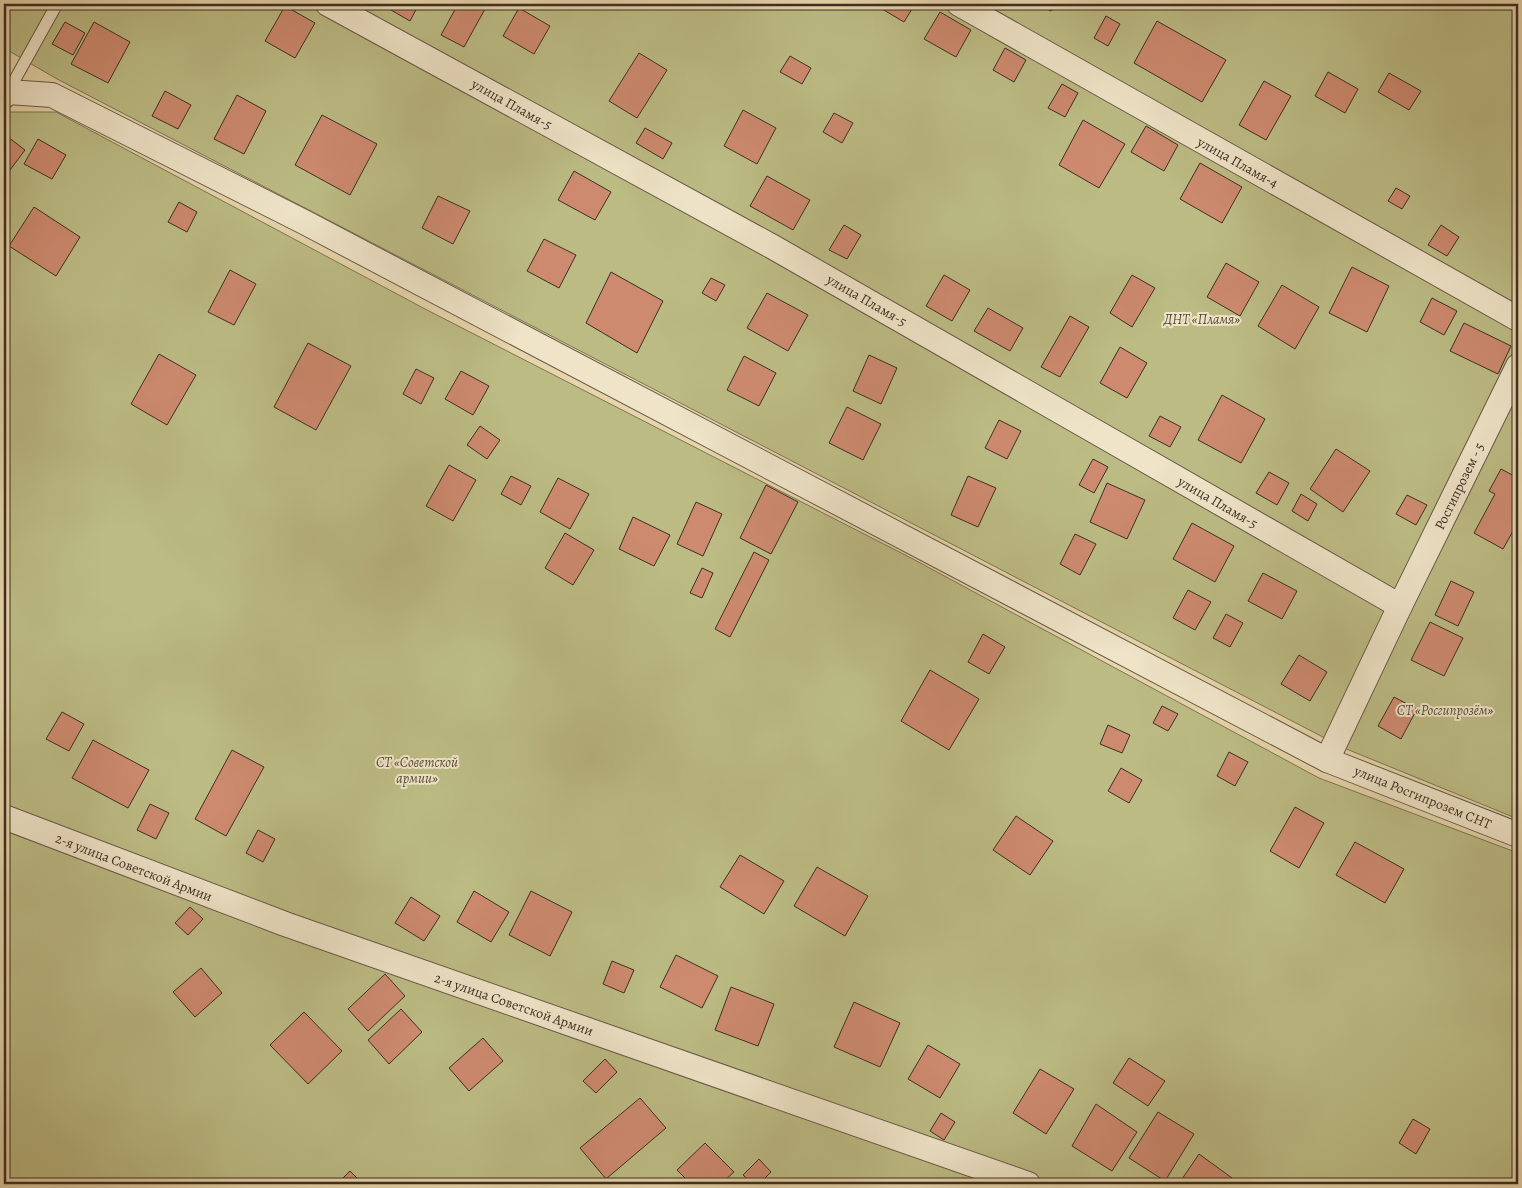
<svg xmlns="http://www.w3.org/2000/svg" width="1522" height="1188" viewBox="0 0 1522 1188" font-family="Alegreya,serif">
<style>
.green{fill:#bcbb84;stroke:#7c7554}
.building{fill:#cd8a6f;stroke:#3d2f23}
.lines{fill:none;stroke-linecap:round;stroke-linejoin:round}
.service-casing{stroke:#675845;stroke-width:13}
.minor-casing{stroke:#675845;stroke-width:26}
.service{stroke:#efe4c8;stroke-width:11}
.minor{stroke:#efe4c8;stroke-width:24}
.labels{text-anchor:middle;stroke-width:4;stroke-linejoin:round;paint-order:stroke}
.street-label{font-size:14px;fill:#3d2f23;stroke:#efe4c8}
.park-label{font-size:14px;font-style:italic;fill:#564b36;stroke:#efe4c8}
</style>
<rect width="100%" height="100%" fill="#e6d5aa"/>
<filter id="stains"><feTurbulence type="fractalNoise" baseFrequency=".004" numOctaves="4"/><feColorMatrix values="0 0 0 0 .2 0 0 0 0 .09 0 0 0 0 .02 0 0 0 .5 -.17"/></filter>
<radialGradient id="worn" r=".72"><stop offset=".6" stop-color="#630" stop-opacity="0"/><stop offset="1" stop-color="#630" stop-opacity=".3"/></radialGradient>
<!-- green -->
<g class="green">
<path d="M4,4H1518V819L1344,748L57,79L4,48Z"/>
<path d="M5,112H56L427,310L911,558L1319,778L1518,853V1184H4Z"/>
</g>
<!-- building -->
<g class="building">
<path d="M386,4H419L410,21L384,6Z"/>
<path d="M458,4H476L485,9L464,47L441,35Z"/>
<path d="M878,4H915L904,22L877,6Z"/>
<path d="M1038,4H1055L1051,11Z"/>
<path d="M285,6L315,23L295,58L265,41Z"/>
<path d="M519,8L550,26L534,54L503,36Z"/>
<path d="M940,12L971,30L956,57L924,39Z"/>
<path d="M1106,16L1120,24L1108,46L1094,38Z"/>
<path d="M1157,21L1226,60L1202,102L1134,63Z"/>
<path d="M65,22L85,33L73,55L52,44Z"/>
<path d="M94,22L130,42L108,83L71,64Z"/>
<path d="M1005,48L1026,60L1014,82L993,70Z"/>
<path d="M639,53L667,70L637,118L609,101Z"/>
<path d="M790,56L811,68L802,84L780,72Z"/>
<path d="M1328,72L1358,89L1345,113L1315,96Z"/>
<path d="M1389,73L1421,91L1409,110L1378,92Z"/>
<path d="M1264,81L1291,96L1266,140L1239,125Z"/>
<path d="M1062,84L1078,93L1065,117L1048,108Z"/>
<path d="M165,91L191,105L178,129L152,116Z"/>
<path d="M237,95L266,111L244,154L214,139Z"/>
<path d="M743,110L776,128L757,164L724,146Z"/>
<path d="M834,113L853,123L842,143L823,132Z"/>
<path d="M322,115L377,144L350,195L295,165Z"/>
<path d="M1083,120L1125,144L1099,188L1059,165Z"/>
<path d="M1146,126L1178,145L1164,171L1131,152Z"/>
<path d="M645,128L672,143L663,159L636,143Z"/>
<path d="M4,134L25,150L4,178Z"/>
<path d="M38,139L66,155L52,179L24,164Z"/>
<path d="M1200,163L1242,187L1222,223L1180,199Z"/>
<path d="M574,171L611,192L595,220L558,200Z"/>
<path d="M767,176L810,200L793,230L750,206Z"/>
<path d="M1396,188L1410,196L1402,209L1388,201Z"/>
<path d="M438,196L470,211L453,244L422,228Z"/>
<path d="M179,202L197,212L187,232L168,222Z"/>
<path d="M34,207L80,237L56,276L9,246Z"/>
<path d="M844,225L861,235L847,259L829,250Z"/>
<path d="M1441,225L1459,237L1447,256L1428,245Z"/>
<path d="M544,239L576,255L559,288L527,271Z"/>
<path d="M1226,263L1259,282L1240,316L1207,297Z"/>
<path d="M1352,267L1389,286L1367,332L1329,313Z"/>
<path d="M230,270L256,284L234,325L208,312Z"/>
<path d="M611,272L663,301L637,353L586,323Z"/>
<path d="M944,275L970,290L952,321L926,306Z"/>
<path d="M1132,275L1155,288L1132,327L1110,313Z"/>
<path d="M711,278L725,285L716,301L702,293Z"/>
<path d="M1282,285L1319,307L1295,349L1258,326Z"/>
<path d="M767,293L808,315L788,351L747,328Z"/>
<path d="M1432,298L1457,311L1444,335L1420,322Z"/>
<path d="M988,308L1023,328L1010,351L974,331Z"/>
<path d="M1070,316L1089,327L1060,377L1041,367Z"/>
<path d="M1464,323L1511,346L1498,374L1450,351Z"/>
<path d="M308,343L351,366L316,430L274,407Z"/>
<path d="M1120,347L1147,363L1127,398L1100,383Z"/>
<path d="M159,354L196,375L167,425L131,404Z"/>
<path d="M869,355L897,368L881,404L853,391Z"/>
<path d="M744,356L776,373L759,406L727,390Z"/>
<path d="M416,369L434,378L421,404L403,394Z"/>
<path d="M461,371L489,386L473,415L445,399Z"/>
<path d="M1222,395L1265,419L1241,463L1198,440Z"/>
<path d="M847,407L881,424L863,460L829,443Z"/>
<path d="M1160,416L1181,427L1170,447L1149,436Z"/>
<path d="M999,420L1021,431L1007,459L985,448Z"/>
<path d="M480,426L500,440L487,459L467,445Z"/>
<path d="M1336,449L1370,471L1343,512L1310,489Z"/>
<path d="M1093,459L1108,467L1094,493L1079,485Z"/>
<path d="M449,465L476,480L453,521L426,506Z"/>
<path d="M1501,469L1518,478V522L1503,549L1474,533L1495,494L1489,491Z"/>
<path d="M1269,472L1289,483L1277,505L1256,493Z"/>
<path d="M511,476L531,486L521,505L501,494Z"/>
<path d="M968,476L996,488L978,527L951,515Z"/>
<path d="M558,478L589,494L570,529L540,512Z"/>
<path d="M1107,483L1145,500L1127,539L1090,522Z"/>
<path d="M766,485L798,502L771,554L740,538Z"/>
<path d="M1301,494L1317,504L1308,521L1292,511Z"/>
<path d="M1407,495L1427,505L1416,525L1396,514Z"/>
<path d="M696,502L722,514L703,556L677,544Z"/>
<path d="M633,517L670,535L654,566L619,549Z"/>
<path d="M1192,523L1234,546L1215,582L1173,559Z"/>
<path d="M565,533L594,550L573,585L545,568Z"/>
<path d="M1075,534L1096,544L1080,575L1060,564Z"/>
<path d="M754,552L769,560L730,637L715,629Z"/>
<path d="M702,568L713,573L702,598L690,593Z"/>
<path d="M1263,573L1297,591L1282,619L1248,601Z"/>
<path d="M1451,581L1474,592L1458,626L1435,615Z"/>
<path d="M1188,590L1211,602L1195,630L1173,618Z"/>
<path d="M1226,614L1243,623L1230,647L1213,638Z"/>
<path d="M1430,622L1463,638L1444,676L1411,660Z"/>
<path d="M983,634L1005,647L989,674L968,662Z"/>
<path d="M1299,655L1327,672L1310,701L1281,684Z"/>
<path d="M930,670L979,699L949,750L901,721Z"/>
<path d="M1394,697L1417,709L1401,739L1378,726Z"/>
<path d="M1162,706L1178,714L1168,731L1153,723Z"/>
<path d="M62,712L84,724L69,751L46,739Z"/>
<path d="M1108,725L1130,735L1122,753L1100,744Z"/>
<path d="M93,740L149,770L128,808L72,778Z"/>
<path d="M232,750L264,767L226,836L195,819Z"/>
<path d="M1229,752L1248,762L1235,786L1217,776Z"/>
<path d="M1121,768L1142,780L1129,803L1108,791Z"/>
<path d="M150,804L169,813L156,839L137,830Z"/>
<path d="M1295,807L1324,823L1299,868L1270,851Z"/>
<path d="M1016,816L1053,841L1030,875L993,850Z"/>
<path d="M258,830L275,839L263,862L246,853Z"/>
<path d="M1355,842L1404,869L1385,903L1336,875Z"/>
<path d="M740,855L784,881L764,914L720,887Z"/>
<path d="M817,867L868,896L845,936L794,906Z"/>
<path d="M474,891L509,912L491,942L457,922Z"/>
<path d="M531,891L572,912L550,956L509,935Z"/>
<path d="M411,897L440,916L424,941L395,923Z"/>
<path d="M190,907L203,919L188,935L175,923Z"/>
<path d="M676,955L718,976L702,1008L660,987Z"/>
<path d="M612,961L634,970L624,993L603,984Z"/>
<path d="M201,968L222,993L195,1017L173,992Z"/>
<path d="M385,974L405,996L368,1031L348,1009Z"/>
<path d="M731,987L774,1004L758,1046L715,1030Z"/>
<path d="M854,1002L900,1023L880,1067L834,1047Z"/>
<path d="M401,1009L422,1032L389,1064L368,1040Z"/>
<path d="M304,1012L342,1051L308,1084L270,1045Z"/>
<path d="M483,1038L503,1061L469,1091L449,1068Z"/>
<path d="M928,1045L960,1064L940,1098L908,1079Z"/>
<path d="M1129,1058L1165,1081L1148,1106L1113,1083Z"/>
<path d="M605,1059L617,1072L596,1093L583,1081Z"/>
<path d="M1040,1069L1074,1089L1046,1134L1013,1113Z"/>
<path d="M640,1098L666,1128L606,1179L580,1148Z"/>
<path d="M1096,1104L1137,1132L1112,1171L1072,1146Z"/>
<path d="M1158,1112L1194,1134L1165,1181L1129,1158Z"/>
<path d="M941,1113L955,1122L944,1140L930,1131Z"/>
<path d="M1413,1119L1430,1129L1416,1154L1399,1143Z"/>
<path d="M705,1143L734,1172L721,1184H691L677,1170Z"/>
<path d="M1199,1154L1232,1178L1228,1184H1190L1182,1179Z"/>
<path d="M759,1159L771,1172L759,1184H753L743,1175Z"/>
<path d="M350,1171L363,1184H337Z"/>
</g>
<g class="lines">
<!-- service casing -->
<g class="service-casing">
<path id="service" d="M8,92L57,4"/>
</g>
<!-- minor casing -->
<g class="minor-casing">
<g id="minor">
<path d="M328,4L773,247L1400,606"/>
<path d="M959,4L1518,319"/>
<path d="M4,96L8,92L52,95L304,222L1327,760L1518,835"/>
<path d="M1327,760L1400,606L1518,366"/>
<path d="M4,817L285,924L1028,1184"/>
</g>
</g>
<!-- service -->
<use href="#service" class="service"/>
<!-- minor -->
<use href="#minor" class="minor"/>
</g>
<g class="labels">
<!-- street labels -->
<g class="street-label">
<text transform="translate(512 104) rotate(29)" y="5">улица Пламя-5</text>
<text transform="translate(1238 162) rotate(29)" y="5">улица Пламя-4</text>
<text transform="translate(867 300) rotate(30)" y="5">улица Пламя-5</text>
<text transform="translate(1459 486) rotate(-64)" y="5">Росгипрозем - 5</text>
<text transform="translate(1218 502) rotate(30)" y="5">улица Пламя-5</text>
<text transform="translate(1423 797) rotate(22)" y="5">улица Росгипрозем СНТ</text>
<text transform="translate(134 867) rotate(21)" y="5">2-я улица Советской Армии</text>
<text transform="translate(514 1004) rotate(19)" y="5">2-я улица Советской Армии</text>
</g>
<!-- park labels -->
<g class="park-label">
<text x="1202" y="324">ДНТ «Пламя»</text>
<text x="1445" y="715">СТ «Росгипрозём»</text>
<text x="417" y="767">СТ «Советской<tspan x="417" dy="16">армии»</tspan></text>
</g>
</g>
<!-- margin -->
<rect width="1522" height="1188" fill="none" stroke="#e6d5aa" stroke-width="20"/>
<rect x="5" y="5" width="1512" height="1178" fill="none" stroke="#3d2f23" stroke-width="2.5"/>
<rect x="10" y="10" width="1502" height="1168" fill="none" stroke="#3d2f23"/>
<rect width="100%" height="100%" filter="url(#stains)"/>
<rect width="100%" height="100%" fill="url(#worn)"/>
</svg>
